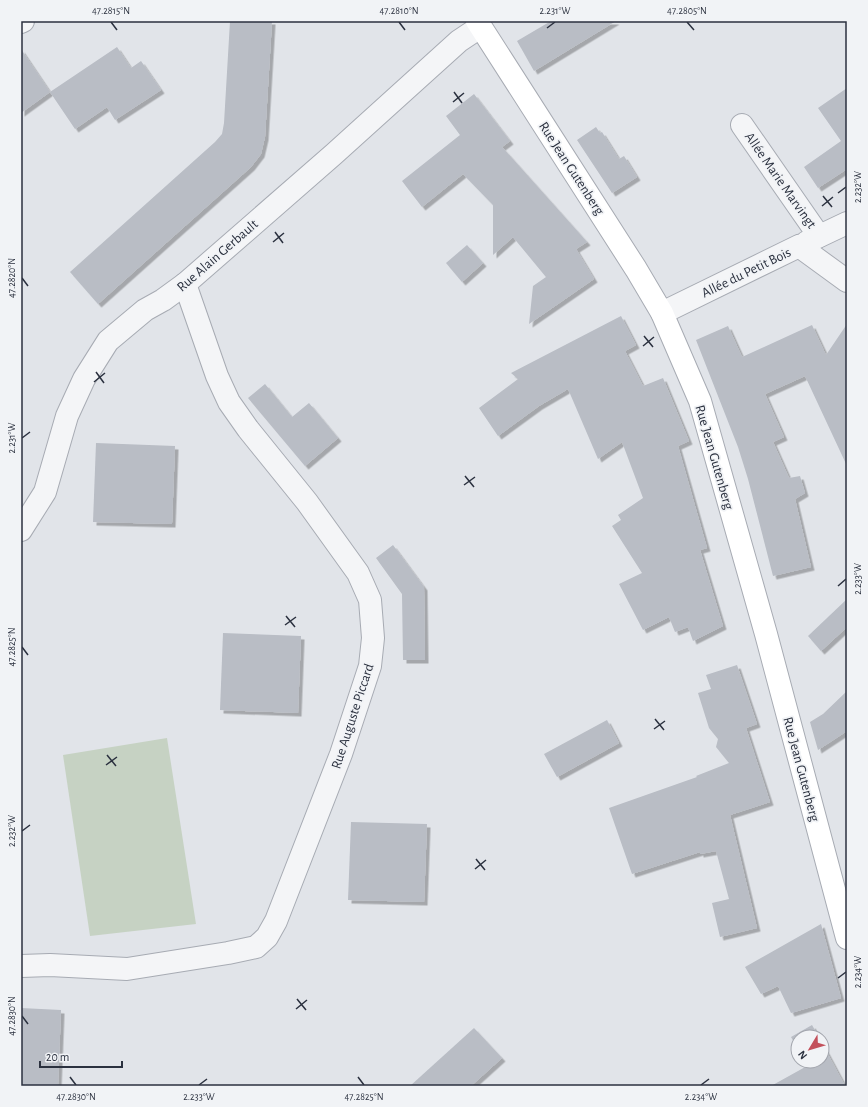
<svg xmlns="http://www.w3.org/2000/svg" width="868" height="1107" viewBox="0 0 868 1107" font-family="'Alegreya Sans',sans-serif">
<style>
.green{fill:#c6d2c3}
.building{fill:#b9bdc5;filter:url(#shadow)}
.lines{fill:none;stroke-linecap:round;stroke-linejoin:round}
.minor-casing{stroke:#a7abb3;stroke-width:24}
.secondary-casing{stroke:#a7abb3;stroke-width:24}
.minor{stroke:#f4f5f7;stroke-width:22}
.secondary{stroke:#fff;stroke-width:22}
.ticks{fill:none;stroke:#2b313f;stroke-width:1.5}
.labels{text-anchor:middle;stroke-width:3.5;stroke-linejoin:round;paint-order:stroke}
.street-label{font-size:14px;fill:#2b313f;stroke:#f1f3f6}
.neatline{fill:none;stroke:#2b313f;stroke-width:1.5}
.ticks-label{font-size:10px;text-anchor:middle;fill:#2b313f}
</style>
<defs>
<filter id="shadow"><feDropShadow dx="3.5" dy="3.5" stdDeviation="0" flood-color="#0004"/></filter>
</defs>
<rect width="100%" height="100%" fill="#e1e4e9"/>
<!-- green -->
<path class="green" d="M167,738L196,924L90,936L63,755Z"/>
<!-- building -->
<g class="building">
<path d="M230,21H272L265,137L261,154L251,167L98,304L70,272L215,142L222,134L224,123Z"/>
<path d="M551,21H616L534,71L517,41Z"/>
<path d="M117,47L131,68L141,61L161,90L115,120L107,107L75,129L50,92L21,113V49L50,92Z"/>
<path d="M847,88V169L818,188L804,167L841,141L818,108Z"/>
<path d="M474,94L510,141L502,147L587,242L576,249L594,279L529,324L533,286L546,277L513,237L493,255V205L463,174L422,207L402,181L460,135L446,116Z"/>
<path d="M596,127L600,133L602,132L619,159L624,156L637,177L612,193L577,140Z"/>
<path d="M467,245L483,263L462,282L446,263Z"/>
<path d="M621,316L636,345L625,351L643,386L663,378L689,441L678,446L707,548L700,550L723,626L693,641L688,627L675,632L669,617L643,630L619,584L642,573L612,526L621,520L618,515L643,498L622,442L598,459L568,389L539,406L498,436L479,408L518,379L511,373Z"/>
<path d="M847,324V466L805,376L765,394L784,437L773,442L789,478L800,476L805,493L795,499L811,567L773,576L748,479L738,447L696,340L728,326L742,357L812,325L826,355Z"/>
<path d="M265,384L292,417L309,403L338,438L305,466L248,398Z"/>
<path d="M96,443L175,446L172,524L93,522Z"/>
<path d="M393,545L424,587L425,660H403L402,594L376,558Z"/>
<path d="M847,599V627L821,651L808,636Z"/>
<path d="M223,633L301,636L298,713L220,710Z"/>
<path d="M737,665L757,724L746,728L770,802L730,815L757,928L720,937L712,903L729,899L716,851L700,854V852L632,874L609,808L697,777L696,776L729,763L716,747L718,739L709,728L698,693L711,689L706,675Z"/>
<path d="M847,691V731L818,750L810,722L823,714Z"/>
<path d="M607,720L619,743L557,777L544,754Z"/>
<path d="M351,822L427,824L424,902L348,900Z"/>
<path d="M821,924L841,998L791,1013L778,986L761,994L745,967Z"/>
<path d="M21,1008L61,1010L58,1086H21Z"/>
<path d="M812,1025L819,1037H798V1049L791,1037Z"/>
<path d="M474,1028L502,1058L471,1086H410Z"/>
<path d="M822,1043L845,1086H771L807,1066L804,1061H822Z"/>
</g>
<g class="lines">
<!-- minor casing -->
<g class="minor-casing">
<g id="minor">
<path d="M21,22L23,21"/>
<path d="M742,125L819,236"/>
<path d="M807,242L847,223"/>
<path d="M662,313L799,246L847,281"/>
<path d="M21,530L45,492L67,416L84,379L108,341L145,310L163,300L185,284L334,154L459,41L480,27"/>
<path d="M21,966L50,965L127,969L228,953L256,947L267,937L276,921L341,754L370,666L373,638L370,600L358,573L307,502L248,429L229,402L217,376L185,284"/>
</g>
</g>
<!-- secondary casing -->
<g class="secondary-casing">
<path id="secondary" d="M477,21L636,269L662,313L700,401L766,634L847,938"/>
</g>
<!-- minor -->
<use href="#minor" class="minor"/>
<!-- secondary -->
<use href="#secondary" class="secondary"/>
</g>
<!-- ticks -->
<path class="ticks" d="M111,22L117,30M399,22L405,30M687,22L694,30M547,28L555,22M454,92L462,103M453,102L464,93M838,193L846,187M823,196L832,207M822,206L833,197M275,232L283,243M273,242L284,233M22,278L28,286M644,336L653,347M643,346L654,337M96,372L104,383M94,382L105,373M22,438L30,432M465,476L474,487M464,485L475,477M838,586L846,579M286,616L295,627M285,625L296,617M22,647L28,655M655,719L664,730M654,729L665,721M107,755L116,766M106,765L117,757M22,831L30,825M476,859L485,870M475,869L486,860M838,978L846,972M297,999L306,1010M296,1009L307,1000M22,1016L28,1024M70,1077L76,1085M358,1077L364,1085M199,1085L207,1079M701,1085L709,1079"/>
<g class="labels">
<!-- street labels -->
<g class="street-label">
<text transform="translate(572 168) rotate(57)" y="5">Rue Jean Gutenberg</text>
<text transform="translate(781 180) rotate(55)" y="5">Allée Marie Marvingt</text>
<text transform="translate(217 255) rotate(-41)" y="5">Rue Alain Gerbault</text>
<text transform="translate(746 272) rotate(-26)" y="5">Allée du Petit Bois</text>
<text transform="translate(715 457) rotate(74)" y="5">Rue Jean Gutenberg</text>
<text transform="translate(352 716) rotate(-72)" y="5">Rue Auguste Piccard</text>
<text transform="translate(802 769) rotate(75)" y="5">Rue Jean Gutenberg</text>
</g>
</g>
<!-- border -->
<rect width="868" height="1107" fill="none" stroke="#f1f3f6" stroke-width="44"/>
<!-- north arrow -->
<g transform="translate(810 1049) rotate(232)"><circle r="19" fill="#f1f3f6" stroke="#a2a5ad"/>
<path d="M0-3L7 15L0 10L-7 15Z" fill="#c3515c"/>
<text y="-6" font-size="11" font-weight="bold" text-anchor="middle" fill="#2b313f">N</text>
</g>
<!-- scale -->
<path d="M40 1061v6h82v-6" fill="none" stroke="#2b313f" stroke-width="2"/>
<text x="46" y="1061" font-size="12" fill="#2b313f" stroke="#f1f3f6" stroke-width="3" paint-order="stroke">20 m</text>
<rect x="22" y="22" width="824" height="1063" class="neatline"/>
<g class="ticks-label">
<text x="111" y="14">47.2815°N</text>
<text x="399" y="14">47.2810°N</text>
<text x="555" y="14">2.231°W</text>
<text x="687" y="14">47.2805°N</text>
<text transform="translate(857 187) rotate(-90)" y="4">2.232°W</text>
<text transform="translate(11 278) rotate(-90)" y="4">47.2820°N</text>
<text transform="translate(11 438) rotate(-90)" y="4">2.231°W</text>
<text transform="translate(857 579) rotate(-90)" y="4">2.233°W</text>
<text transform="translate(11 647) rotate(-90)" y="4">47.2825°N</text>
<text transform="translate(11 831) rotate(-90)" y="4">2.232°W</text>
<text transform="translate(857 972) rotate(-90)" y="4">2.234°W</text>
<text transform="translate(11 1016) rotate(-90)" y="4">47.2830°N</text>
<text x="76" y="1100">47.2830°N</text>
<text x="199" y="1100">2.233°W</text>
<text x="364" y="1100">47.2825°N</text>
<text x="701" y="1100">2.234°W</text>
</g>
</svg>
